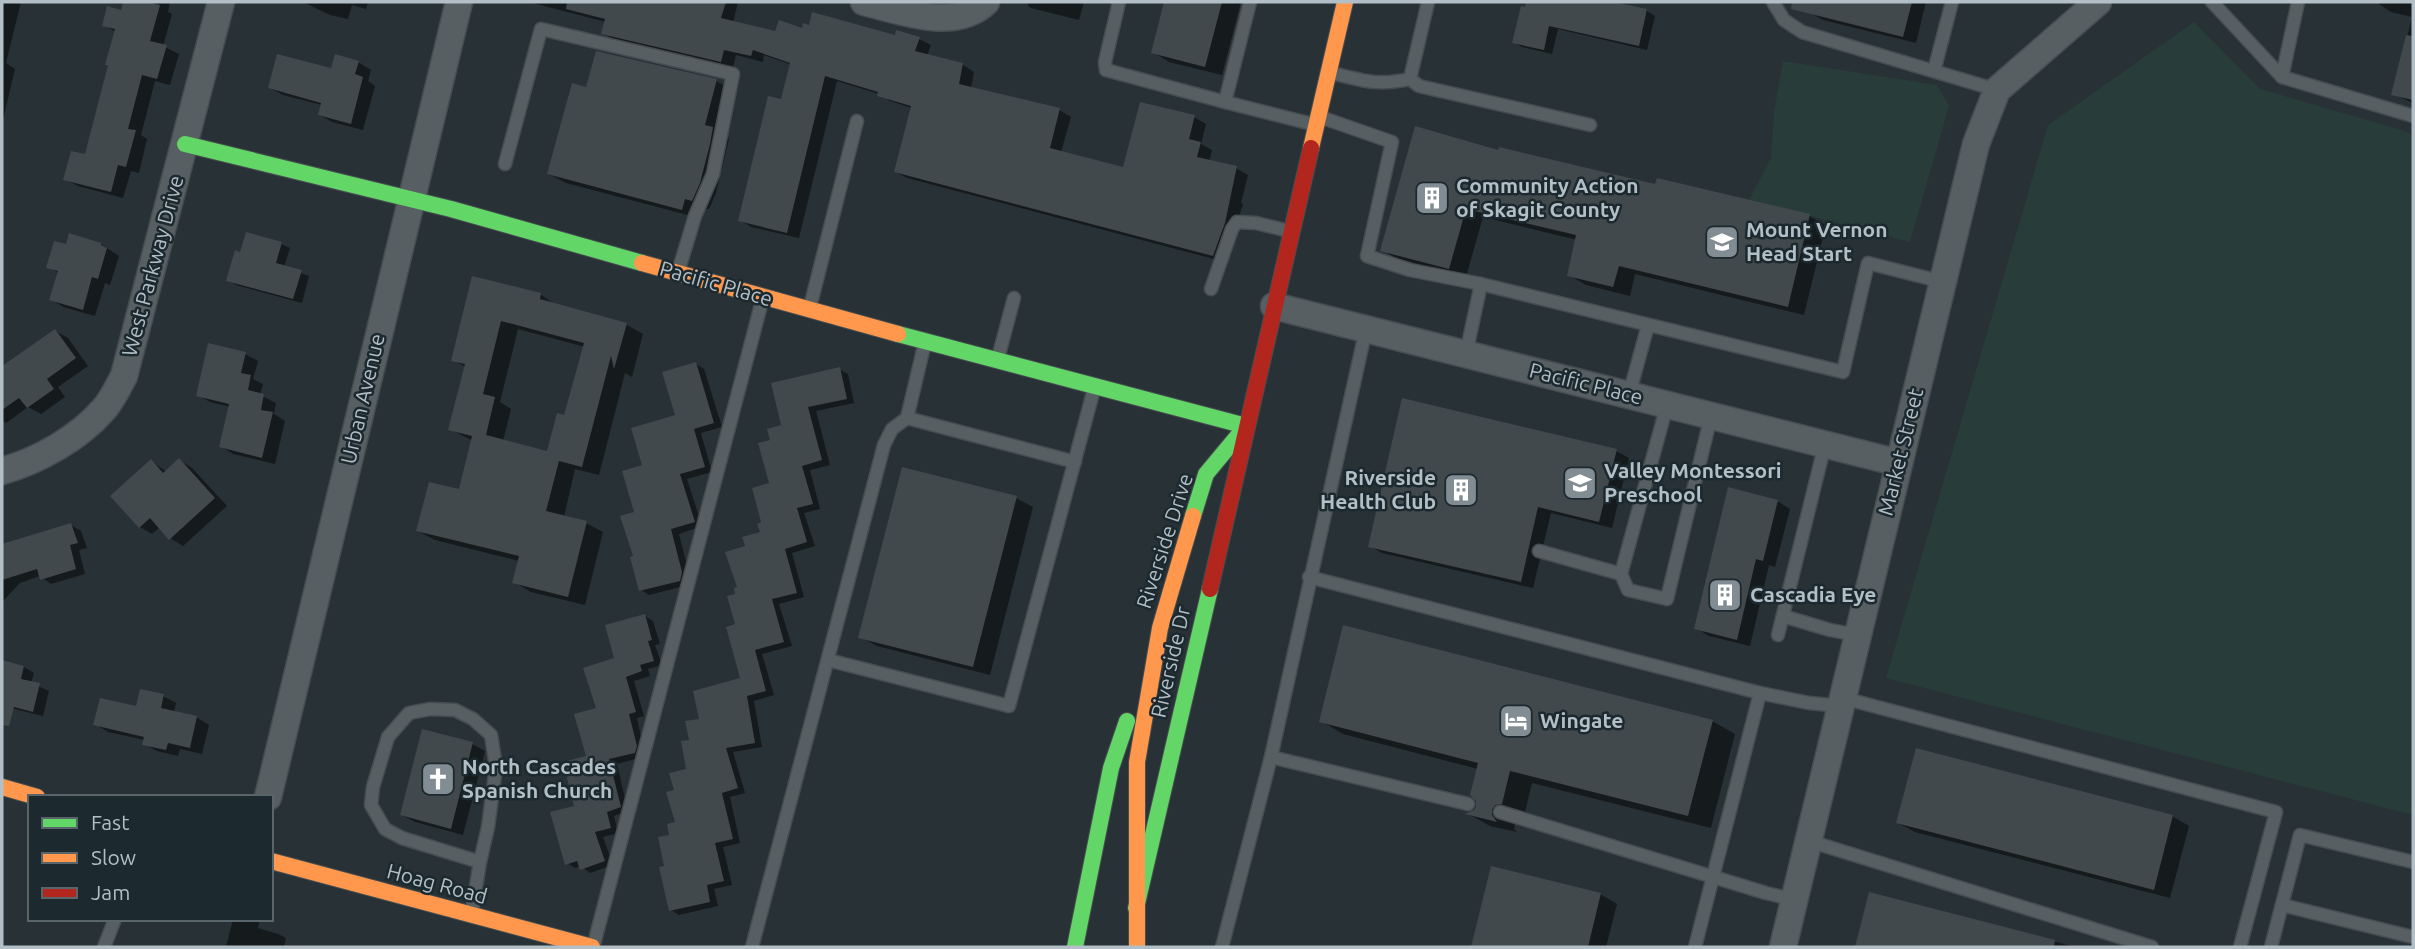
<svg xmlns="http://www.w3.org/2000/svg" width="2415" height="949" viewBox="0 0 2415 949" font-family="Ubuntu,sans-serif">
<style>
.green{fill:#283d39}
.shadow{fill:#0007;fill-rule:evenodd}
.building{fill:#42494d;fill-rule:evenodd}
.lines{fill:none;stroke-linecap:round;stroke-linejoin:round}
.lane-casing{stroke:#464d50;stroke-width:15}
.street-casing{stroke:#464d50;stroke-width:29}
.fast-casing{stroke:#464d50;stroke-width:18}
.slow-casing{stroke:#464d50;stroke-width:18}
.jam-casing{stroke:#464d50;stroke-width:18}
.lane{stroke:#585f63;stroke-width:12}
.street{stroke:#585f63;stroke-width:26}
.fast{stroke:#63d668;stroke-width:16}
.slow{stroke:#ff974d;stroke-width:16}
.jam{stroke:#b3261e;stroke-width:16}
.labels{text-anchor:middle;stroke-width:5;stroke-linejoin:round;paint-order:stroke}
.poi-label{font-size:21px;font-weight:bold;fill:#b2bfc6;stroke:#1c292f;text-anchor:start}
.street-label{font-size:21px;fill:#b2bfc6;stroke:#1c292f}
</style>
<rect width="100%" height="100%" fill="#283135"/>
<!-- green -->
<g class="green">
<path d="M2194,22L2260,89L2405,131L2413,136V815L1886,678L2048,125Z"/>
<path d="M1783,61L1937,85L1949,106L1910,242L1749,200L1771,158L1774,112Z"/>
</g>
<!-- shadow -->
<g class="shadow">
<path d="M2,2H21L6,63L15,69L2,124Z"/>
<path d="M125,2H170L168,12L172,14L163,46L179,54L170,85L155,81L141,135L147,139L139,173L131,171L123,198L78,186L65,179L87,156L116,32L104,25L122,12Z"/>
<path d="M303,2H368L366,9L352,5L348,19L330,15Z"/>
<path d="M529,2H738L733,23L776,34L803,30L919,39L931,45L927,56L963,65L974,72L971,88L1059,110L1071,117L1061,152L1125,169L1194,117L1206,124L1201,144L1212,150L1209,161L1236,168L1248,175L1241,203L1243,204L1225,262L907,178L896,172L912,108L890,101L879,94L837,81L799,238L751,227L740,220L782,101L792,65L764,55L763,62L736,55L733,68L615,40L603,33L606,22Z"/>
<path d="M1029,2H1084L1079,20L1031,8L1028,6Z"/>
<path d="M1165,2H1241L1222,75L1169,62L1153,52Z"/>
<path d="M1528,2H1606L1647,11L1655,16L1647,50L1558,29L1552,54L1522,47L1514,42Z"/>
<path d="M1813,2H1926L1916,43L1823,20L1811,13Z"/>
<path d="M2379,2H2413V103L2393,94L2412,17L2391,12L2379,4Z"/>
<path d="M358,62L371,70L368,81L375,86L363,130L332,122L320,115L322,105L283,95L270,88Z"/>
<path d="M716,81L733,90L721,134L729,139L716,193L709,209L701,208L699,218L566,183L549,174L588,89Z"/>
<path d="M1500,152L1657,187L1809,216L1826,225L1804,315L1635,274L1630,296L1586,285L1569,275L1577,240L1483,217L1466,277L1398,259L1382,250Z"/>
<path d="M101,244L119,256L110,285L105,283L95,316L63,307L51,299L59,273L48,267L67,246Z"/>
<path d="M281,244L290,248L284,267L309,276L302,303L236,285L228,280Z"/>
<path d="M473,278L540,294L557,306L627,325L643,334L632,377L625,373L599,475L575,469L564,517L586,523L603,532L585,605L531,592L514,582L519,561L435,540L418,531L460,491L473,441L450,429L466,367L453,360ZM518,329L585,347L566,417L549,453L503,441L511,409L500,402Z"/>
<path d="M55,331L68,338L88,366L58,387L65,397L41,414L28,407L6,423L2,420V369Z"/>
<path d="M245,354L258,361L253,379L263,384L260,395L276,403L274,414L285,421L275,464L233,454L221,446L230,407L210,402L198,395Z"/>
<path d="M696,364L704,369L722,427L701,433L712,472L687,479L702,526L679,534L690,577L688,585L649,595L641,590L635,558L636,513L644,467L677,416Z"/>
<path d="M839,369L848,374L854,403L816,411L830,465L810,470L820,509L804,513L815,546L792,553L804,597L779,604L792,646L762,654L774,695L754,701L762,747L733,752L745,793L730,797L740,843L723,847L732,885L714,889L718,906L679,915L671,910L666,867L671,836L677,823L676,791L688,770L691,741L702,720L742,679L737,626V595L747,547L762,533L771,485L772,441L783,427Z"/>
<path d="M1616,451L1629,458L1612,528L1551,513L1533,588L1382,553L1370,546Z"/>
<path d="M179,460L192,468L227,506L183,546L170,538L160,527L152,534L140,527L151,461L167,472Z"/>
<path d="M1016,498L1033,507L990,675L877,646L860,637Z"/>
<path d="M1777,501L1790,509L1775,567L1769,565L1750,646L1709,636L1696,628Z"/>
<path d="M71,525L81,531L87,548L79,550L85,574L51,584L40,576L20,583L2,602V546Z"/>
<path d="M645,616L653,621L660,644L655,645L662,665L648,669L650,676L634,681L644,716L637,718L644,751L643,757L617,764L628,811L614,816L618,833L603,837L613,865L590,873L581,866L575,868L567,863L576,807L599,709L616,659Z"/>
<path d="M2,662L24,667L34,673L31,683L49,691L43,716L2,706Z"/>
<path d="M163,696L176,703L174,712L196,717L209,725L202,754L180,749L178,756L157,751L144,744L145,740L108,732L95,724Z"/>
<path d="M1321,721H1712L1735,734L1711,828L1532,783L1524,816L1519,817L1493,802V806L1516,820L1514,829L1517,832L1490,826L1469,814L1478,807V769L1343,734Z"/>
<path d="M472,744L485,751L463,835L415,822L402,815Z"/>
<path d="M2172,816L2189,826L2170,898L1915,832L1898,823Z"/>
<path d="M1493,868L1600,894L1617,904L1606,947H1473Z"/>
<path d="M1871,894L2075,947H1857Z"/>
<path d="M233,919H260L258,928L278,934L286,938L284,947H226Z"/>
</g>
<!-- building -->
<g class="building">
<path d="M123,2H147L160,5L150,41L167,45L157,79L142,75L128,129L136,130L126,167L118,165L111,192L63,180L71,151L85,154L108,65H105L115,29L102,26L107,6L121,10Z"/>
<path d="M567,2H726L721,18L775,31L779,20L802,28L803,23L809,25L812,12L895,35L896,30L920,37L915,51L963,63L959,84L1060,108L1050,148L1123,167L1140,102L1195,115L1189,139L1201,142L1197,157L1237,166L1225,223L1213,256L894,172L911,106L877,96L878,92L825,76L787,233L738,221L768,96L781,99L790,63L753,50L751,56L724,50L721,62L601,34L605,19L566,9Z"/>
<path d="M1164,2H1222L1205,67L1151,53Z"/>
<path d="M1526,2H1614L1647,9L1639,46L1549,26L1544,50L1512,43L1521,6L1525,7Z"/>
<path d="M1792,2H1912L1903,37L1791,9Z"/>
<path d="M2406,35L2413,36V100L2391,95Z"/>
<path d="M596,51L717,79L705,125L713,127L710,144L700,183L692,201L685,199L682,210L547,174L572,83L586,87Z"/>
<path d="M277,54L331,68L335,54L359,61L355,74L363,77L351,124L318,115L321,103L268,88Z"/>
<path d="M1415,126L1498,150L1499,147L1655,184L1657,178L1810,214L1788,307L1619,266L1613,287L1567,276L1576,235L1466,209L1449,269L1380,251Z"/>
<path d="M246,232L282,242L276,263L302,270L293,299L226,281L235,250L240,252Z"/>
<path d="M69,233L101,243V245L107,248L98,279L92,277L83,310L49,300L58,271L46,268L54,241L66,244Z"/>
<path d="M472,276L541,293L540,299L627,323L614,369L611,356L582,467L559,461L546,511L587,521L568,597L512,583L519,556L416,531L429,482L459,489L472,436L448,430L465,364L451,361ZM501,321L584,343L564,415L557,413L547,451L486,435L495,397L483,394Z"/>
<path d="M55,329L76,358L47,379L54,389L27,408L19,398L2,410V366Z"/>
<path d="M208,343L246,352L241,373L251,375L248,390L264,394L261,410L273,412L262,458L219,447L229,404L196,396Z"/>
<path d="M696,362L714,423L694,429L705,467L680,474L695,522L671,529L682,572L680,581L639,591L630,557L633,556L620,516L634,512L622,471L642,465L631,428L675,415L662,372Z"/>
<path d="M840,367L847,399L808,407L822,460L802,466L813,504L797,508L807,542L785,549L797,593L772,599L784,642L755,650L766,691L747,696L755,743L726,748L738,788L722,793L733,839L715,843L724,881L707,885L710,902L669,911L659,867L664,866L658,837L669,835L667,824L675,822L666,792L674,790L669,773L686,769L681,741L689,740L685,721L699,719L693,691L740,678L726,627L735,624L727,596L735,594L734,588L737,587L725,552L745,546L742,537L760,532L757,524L761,522L752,488L769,483L758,443L770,440L767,429L781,425L771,383Z"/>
<path d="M1402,398L1617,449L1599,522L1538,507L1521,582L1368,547Z"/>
<path d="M179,458L215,498L169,540L150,518L139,528L110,496L151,459L163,473Z"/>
<path d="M902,467L1017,496L973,667L858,638Z"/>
<path d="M1728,487L1778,500L1763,561L1756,559L1737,640L1694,629Z"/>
<path d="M71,523L78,543L70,545L76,569L40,580L37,569L2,580V544Z"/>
<path d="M645,614L652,640L648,641L654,661L640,665L642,671L626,677L636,712L629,714L637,746L635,753L609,759L621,807L607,812L611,828L595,832L605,861L580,870L577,861L565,865L550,812L574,806L563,762L586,756L574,714L596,708L583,668L614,658L605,625Z"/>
<path d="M1343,625L1713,720L1688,816L1510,771L1502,804L1495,805L1492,810V815L1497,822L1465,814L1474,810L1476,807V801L1470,795L1478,763L1319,722Z"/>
<path d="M2,660L24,666L21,679L40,683L33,712L14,707L9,726L2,725Z"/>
<path d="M140,689L164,694L161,708L197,716L190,748L168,743L166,750L142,745L144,737L93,725L100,698L136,706Z"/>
<path d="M422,729L473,742L451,829L400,815Z"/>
<path d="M1916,748L2173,815L2154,890L1896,823Z"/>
<path d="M1491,866L1601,893L1588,947H1471Z"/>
<path d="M1869,892L2055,940L2054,947H1855Z"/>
</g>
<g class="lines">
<!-- lane casing -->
<g class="lane-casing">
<g id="lane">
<path d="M1119,2L1105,62L1106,70L1225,102L1250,2"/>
<path d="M1428,2L1410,79L1419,86L1590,125"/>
<path d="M1773,2L1784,20L1802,32L1997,90"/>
<path d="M2212,2L2282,77L2413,116"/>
<path d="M1934,71L1952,2"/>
<path d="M1332,73C1363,81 1378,86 1410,79"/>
<path d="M2282,77L2298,2"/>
<path d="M1225,102L1312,124"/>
<path d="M1323,118L1392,142L1367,256L1410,270L1481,284L1843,372L1868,263L1943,282"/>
<path d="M505,164L541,29L733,74L713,174L695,216L679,269"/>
<path d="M1211,289L1232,229L1237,222L1256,223L1289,231"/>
<path d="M810,307L857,121"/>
<path d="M925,342L907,418L1075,462"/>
<path d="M1466,354L1481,284"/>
<path d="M998,358L1014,298"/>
<path d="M1629,395L1648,325"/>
<path d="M1667,405L1621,574L1628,590L1667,599L1711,416"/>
<path d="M1539,551L1621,574"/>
<path d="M1309,577L1760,693L1809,703L1841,706"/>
<path d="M1783,616L1830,630L1857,635"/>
<path d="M1778,635L1825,444"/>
<path d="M828,660L1009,706L1094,389"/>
<path d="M1843,698L2276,812L2240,947"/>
<path d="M1271,757L1468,804"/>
<path d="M1500,812L1766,893L1795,900"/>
<path d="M1809,841L2152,947"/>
<path d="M2282,905L2413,937"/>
<path d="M472,911L480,862L402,838L385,829L371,805L373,787L388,737L409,713L430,709L455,710L473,719L491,735L496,767L488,827L480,862"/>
<path d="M594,944L762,301"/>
<path d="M104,947L115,919"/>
<path d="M752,947L884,445L892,429L907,418"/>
<path d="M1222,947L1271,757L1366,329"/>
<path d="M1695,947L1760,693"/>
<path d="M2271,947L2300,835L2413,862"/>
</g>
</g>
<!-- street casing -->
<g class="street-casing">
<g id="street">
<path d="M864,2C901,11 955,32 986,2"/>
<path d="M1274,306L1899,463"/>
<path d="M2,471C38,461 79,438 104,409C112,400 118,387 124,376L221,2"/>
<path d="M268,797L459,2"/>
<path d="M1783,947L1976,144L1997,90L2098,2"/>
</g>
</g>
<!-- fast casing -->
<g class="fast-casing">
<g id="fast">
<path d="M185,144L451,209L642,263"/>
<path d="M898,334L1246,426"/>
<path d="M1193,516L1206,474L1241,432"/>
<path d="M1136,908L1210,589"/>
<path d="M1075,947L1111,768L1127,721"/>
</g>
</g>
<!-- slow casing -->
<g class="slow-casing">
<g id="slow">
<path d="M1311,148L1345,2"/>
<path d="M642,263L898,334"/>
<path d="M2,787L37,797"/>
<path d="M271,861L592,947"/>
<path d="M1137,947V762L1160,628L1193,516"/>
</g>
</g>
<!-- jam casing -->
<g class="jam-casing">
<path id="jam" d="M1210,589L1311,148"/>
</g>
<!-- lane -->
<use href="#lane" class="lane"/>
<!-- street -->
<use href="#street" class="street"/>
<!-- fast -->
<use href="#fast" class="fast"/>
<!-- slow -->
<use href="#slow" class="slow"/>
<!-- jam -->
<use href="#jam" class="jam"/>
</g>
<!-- icons -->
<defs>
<g id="building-square" transform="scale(1.75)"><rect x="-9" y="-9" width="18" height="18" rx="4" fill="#828d93" stroke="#1c292f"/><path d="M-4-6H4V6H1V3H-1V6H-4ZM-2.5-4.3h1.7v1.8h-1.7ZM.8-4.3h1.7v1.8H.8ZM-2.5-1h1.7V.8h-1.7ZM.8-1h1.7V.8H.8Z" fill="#fff"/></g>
<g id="school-square" transform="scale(1.75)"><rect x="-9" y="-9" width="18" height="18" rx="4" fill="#828d93" stroke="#1c292f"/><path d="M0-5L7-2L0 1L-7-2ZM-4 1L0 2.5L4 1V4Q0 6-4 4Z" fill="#fff"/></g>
<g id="hotel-square" transform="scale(1.75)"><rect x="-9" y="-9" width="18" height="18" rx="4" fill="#828d93" stroke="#1c292f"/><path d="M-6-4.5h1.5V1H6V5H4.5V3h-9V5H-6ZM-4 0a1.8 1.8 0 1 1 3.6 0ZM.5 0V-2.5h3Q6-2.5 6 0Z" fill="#fff"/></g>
<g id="church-square" transform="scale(1.75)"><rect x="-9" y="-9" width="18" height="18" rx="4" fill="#828d93" stroke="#1c292f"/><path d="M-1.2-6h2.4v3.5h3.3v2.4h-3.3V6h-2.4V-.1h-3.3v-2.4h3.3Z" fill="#fff"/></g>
</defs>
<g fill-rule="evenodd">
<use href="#building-square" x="1432" y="198"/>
<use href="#school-square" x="1722" y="242"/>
<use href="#school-square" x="1580" y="483"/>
<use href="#building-square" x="1461" y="490"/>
<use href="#building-square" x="1725" y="595"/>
<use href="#hotel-square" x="1516" y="721"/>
<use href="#church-square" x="438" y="779"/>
</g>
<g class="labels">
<!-- poi labels -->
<g class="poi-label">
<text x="1456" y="193">Community Action<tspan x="1456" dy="24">of Skagit County</tspan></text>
<text x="1746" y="237">Mount Vernon<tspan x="1746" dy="24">Head Start</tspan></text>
<text x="1604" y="478">Valley Montessori<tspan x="1604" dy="24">Preschool</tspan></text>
<text x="1436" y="485" text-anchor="end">Riverside<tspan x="1436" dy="24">Health Club</tspan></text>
<text x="1750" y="602">Cascadia Eye</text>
<text x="1540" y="728">Wingate</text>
<text x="462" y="774">North Cascades<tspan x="462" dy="24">Spanish Church</tspan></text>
</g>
<!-- street labels -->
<g class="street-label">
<text transform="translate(153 266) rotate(-75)" y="7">West Parkway Drive</text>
<text transform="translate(716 284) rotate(16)" y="7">Pacific Place</text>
<text transform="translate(1586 384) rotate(14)" y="7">Pacific Place</text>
<text transform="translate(363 399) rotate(-77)" y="7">Urban Avenue</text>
<text transform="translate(1901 452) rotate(-76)" y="7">Market Street</text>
<text transform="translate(1165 541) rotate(-72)" y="7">Riverside Drive</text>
<text transform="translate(1171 662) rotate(-77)" y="7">Riverside Dr</text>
<text transform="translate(437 884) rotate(15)" y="7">Hoag Road</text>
</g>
</g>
<!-- border -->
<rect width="2415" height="949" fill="none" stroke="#b2bfc6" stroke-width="7"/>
<!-- legend -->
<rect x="28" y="795" width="245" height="126" fill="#1c292f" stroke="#58656b" stroke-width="2"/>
<rect x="42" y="818" width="35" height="10" fill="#63d668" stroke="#58656b" stroke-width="2"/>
<text x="91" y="830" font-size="21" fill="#b2bfc6">Fast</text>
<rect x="42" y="853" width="35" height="10" fill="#ff974d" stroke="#58656b" stroke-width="2"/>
<text x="91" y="865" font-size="21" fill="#b2bfc6">Slow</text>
<rect x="42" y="888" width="35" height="10" fill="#b3261e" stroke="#58656b" stroke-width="2"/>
<text x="91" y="900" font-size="21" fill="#b2bfc6">Jam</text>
</svg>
